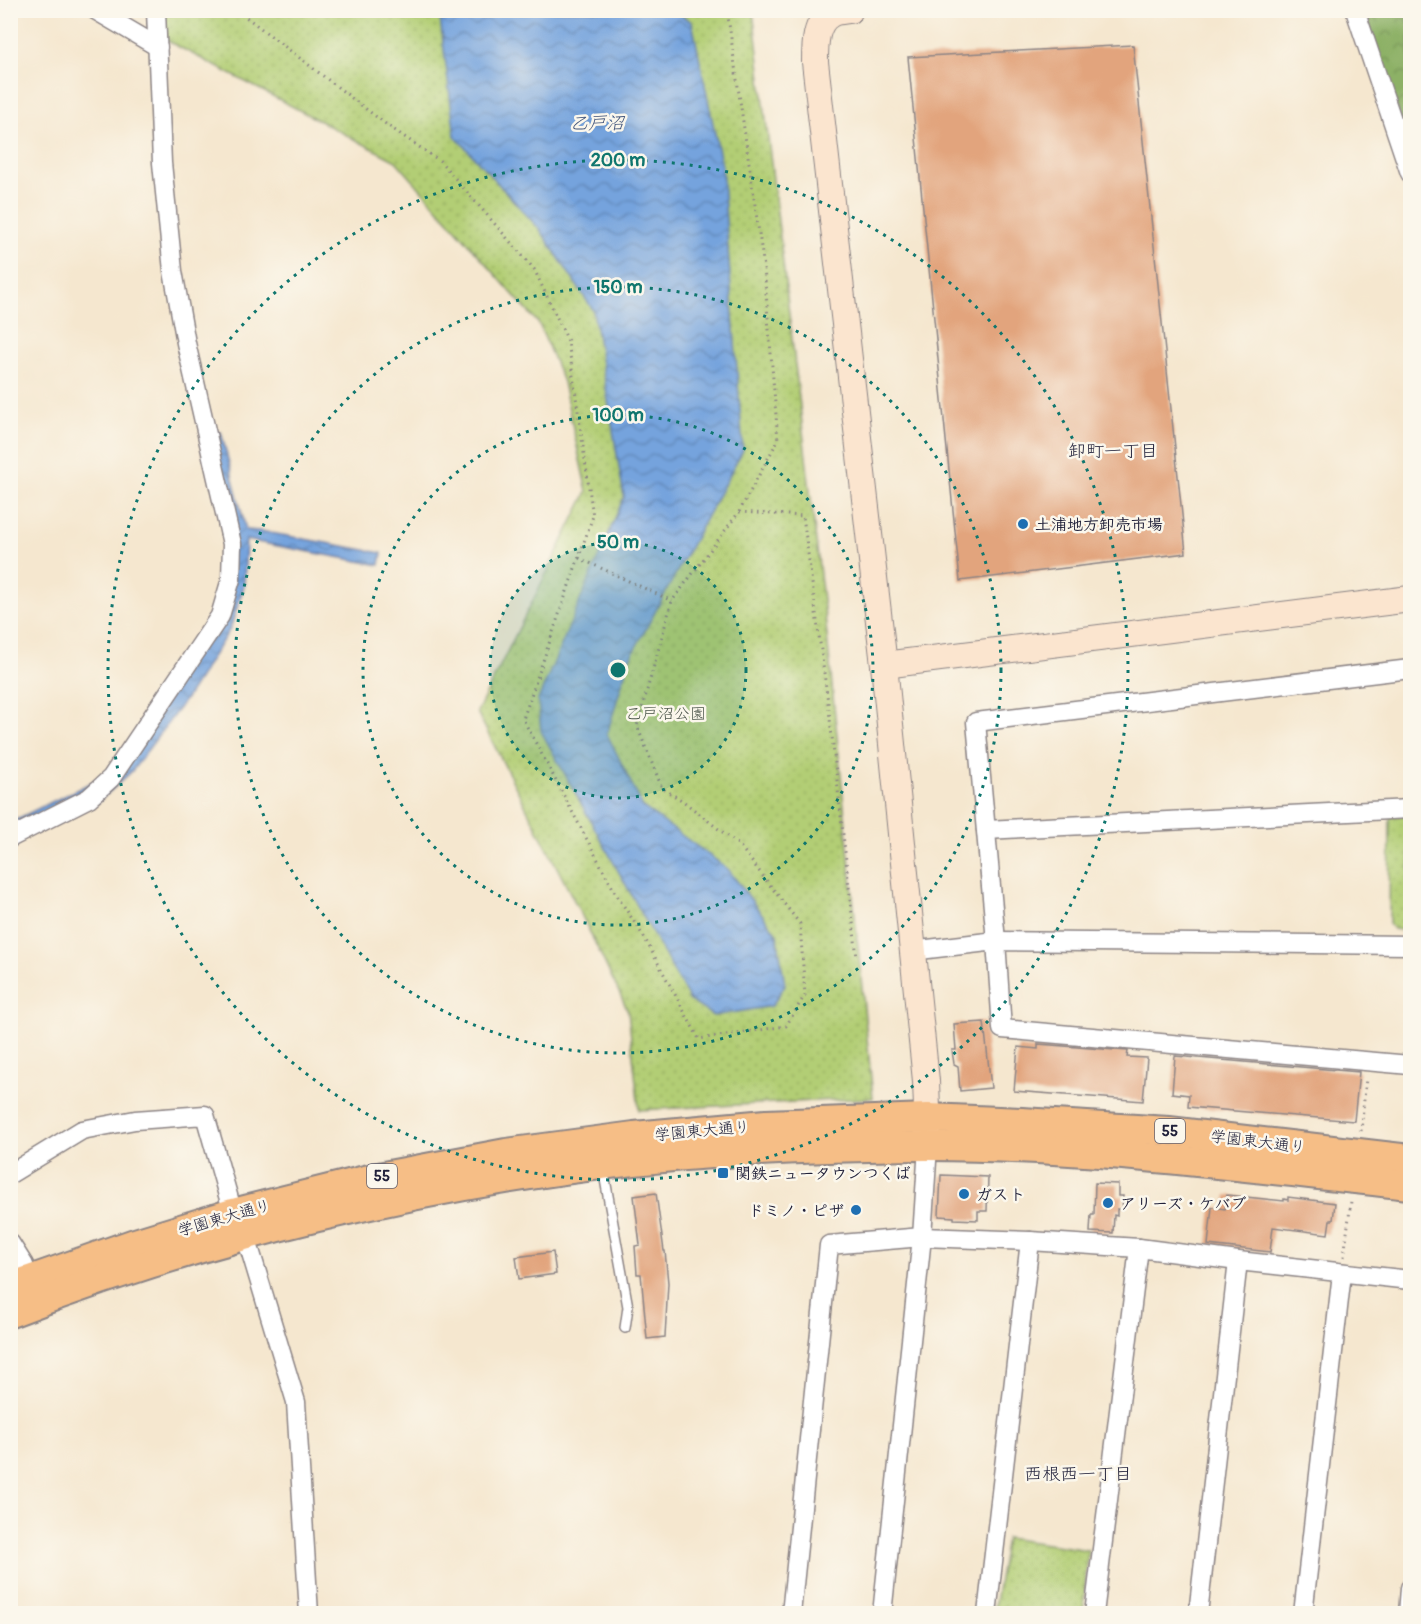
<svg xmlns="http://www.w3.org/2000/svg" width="1421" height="1624" viewBox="0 0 1421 1624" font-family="Pangolin,'Klee One',sans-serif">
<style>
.green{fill:url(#green-dots);stroke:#6a7858;stroke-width:1.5}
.forest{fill:url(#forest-crowns);stroke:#586a50;stroke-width:1.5}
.water{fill:url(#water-waves);stroke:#4b628c;stroke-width:1.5}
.building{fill:#e2a47d}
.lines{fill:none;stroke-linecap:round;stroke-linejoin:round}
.lane-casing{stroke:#8c8485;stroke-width:12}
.street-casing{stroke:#8c8485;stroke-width:21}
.secondary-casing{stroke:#8c8485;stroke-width:28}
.primary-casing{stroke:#8c8485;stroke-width:32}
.path{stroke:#8c8485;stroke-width:3;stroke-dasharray:1.5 4.5;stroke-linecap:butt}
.lane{stroke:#fff;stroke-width:9}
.street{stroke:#fff;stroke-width:18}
.secondary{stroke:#fbe5cf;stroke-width:26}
.primary{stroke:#f6be86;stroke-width:28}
.ring{fill:none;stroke:#0f766e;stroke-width:3;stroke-dasharray:3 6}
.poi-dot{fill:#1f6fb2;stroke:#fbf7ec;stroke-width:2}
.labels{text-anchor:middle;stroke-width:5;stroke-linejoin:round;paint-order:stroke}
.shield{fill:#fbf7ec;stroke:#636270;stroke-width:1.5}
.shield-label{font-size:15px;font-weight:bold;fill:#22223b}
.poi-label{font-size:16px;font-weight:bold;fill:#22223b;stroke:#fbf7ec;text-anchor:start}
.park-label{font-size:16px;fill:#4d564c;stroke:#fbf7ec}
.street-label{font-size:16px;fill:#22223b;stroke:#fbf7ec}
.water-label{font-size:18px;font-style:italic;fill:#43567c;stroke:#fbf7ec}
.neighbourhood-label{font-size:18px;fill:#22223b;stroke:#fbf7ec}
.centre{fill:#0f766e;stroke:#fbf7ec;stroke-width:3}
.ring-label{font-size:18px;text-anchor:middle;font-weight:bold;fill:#0f766e;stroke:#fbf7ec;stroke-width:5;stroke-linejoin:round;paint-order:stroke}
</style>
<defs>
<pattern id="green-dots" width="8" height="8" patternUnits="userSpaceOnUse" patternTransform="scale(1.5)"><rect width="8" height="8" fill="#b2ce74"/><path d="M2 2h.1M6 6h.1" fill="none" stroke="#99b165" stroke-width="1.8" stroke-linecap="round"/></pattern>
<pattern id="forest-crowns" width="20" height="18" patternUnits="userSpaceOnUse" patternTransform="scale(1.5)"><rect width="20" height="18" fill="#8db166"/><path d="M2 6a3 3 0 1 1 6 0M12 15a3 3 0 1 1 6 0" fill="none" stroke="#739055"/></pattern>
<pattern id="water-waves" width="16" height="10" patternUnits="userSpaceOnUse" patternTransform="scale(1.5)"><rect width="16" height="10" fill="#74a3dd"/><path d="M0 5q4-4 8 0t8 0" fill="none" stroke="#5f84b4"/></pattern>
</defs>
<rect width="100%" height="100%" fill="#fbf7ec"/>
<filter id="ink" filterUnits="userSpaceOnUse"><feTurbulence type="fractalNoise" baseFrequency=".0167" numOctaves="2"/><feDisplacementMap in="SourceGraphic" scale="12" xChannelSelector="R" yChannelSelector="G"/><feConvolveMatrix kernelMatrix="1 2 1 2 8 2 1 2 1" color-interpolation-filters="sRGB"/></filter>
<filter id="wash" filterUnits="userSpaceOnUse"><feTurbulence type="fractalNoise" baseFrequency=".008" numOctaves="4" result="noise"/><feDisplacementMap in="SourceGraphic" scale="24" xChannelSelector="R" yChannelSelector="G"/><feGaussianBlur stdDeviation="1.35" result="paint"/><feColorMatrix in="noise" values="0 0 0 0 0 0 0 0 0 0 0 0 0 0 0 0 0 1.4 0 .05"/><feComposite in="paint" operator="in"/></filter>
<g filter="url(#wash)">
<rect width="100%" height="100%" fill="#f5e7cf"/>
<!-- green -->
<g class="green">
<path d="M162,11H753L826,625L873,1098L639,1110L628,1011L580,912L477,712L587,492L563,382L539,324L396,161L164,39Z"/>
<path d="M1410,815V931L1393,929L1389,924L1390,816Z"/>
<path d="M1006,1538L1088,1550L1083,1613L993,1614Z"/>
</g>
<!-- forest -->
<path class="forest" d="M1367,11H1406L1410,24V146L1369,27Z"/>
<!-- water -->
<g class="water">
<path d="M673,10L692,22L722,167L743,450L629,660L607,734L643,807L728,869L777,934L785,985L772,1006L713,1016L690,1001L541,731L538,700L624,497L593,310L541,231L455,136L439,11Z"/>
<path d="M221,432L246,530L260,531L382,553L380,565L246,540L244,586L230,629L185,700L132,771L96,804L87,793L11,834V822L92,782L96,803L233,584L210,434Z"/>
</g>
<g id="blocks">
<!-- building -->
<g class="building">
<path d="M1133,45L1186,553L960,581L908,57Z"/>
<path d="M984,1022L991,1088L960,1091L958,1066L954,1064L952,1050H956L954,1024Z"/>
<path d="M1038,1044L1128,1051L1127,1057L1147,1058L1143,1101L1014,1091L1018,1047L1038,1049Z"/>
<path d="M1175,1056L1359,1072L1354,1121L1188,1107L1189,1095L1172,1093Z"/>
<path d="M941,1175L988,1177L987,1211H978V1220L954,1219V1217L939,1216Z"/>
<path d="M1095,1183L1118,1184V1196H1123L1122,1210L1117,1209V1216L1114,1215L1113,1233L1090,1232L1091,1215H1094Z"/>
<path d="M656,1193L664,1251H665L668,1283L665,1337L647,1339L641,1274H637L635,1246L640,1245L634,1196Z"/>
<path d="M1227,1195L1284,1201V1199L1288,1200V1197L1335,1203L1333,1220H1330L1328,1234L1273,1227L1270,1252L1208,1245L1212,1207L1225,1209Z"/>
<path d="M553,1252L556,1274L519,1279L516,1257Z"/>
</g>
</g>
</g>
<g filter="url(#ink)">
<use href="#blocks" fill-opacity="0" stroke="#8c8485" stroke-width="1.5"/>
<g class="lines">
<!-- lane casing -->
<g class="lane-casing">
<path id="lane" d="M603,1168L628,1307L625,1328"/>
</g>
<!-- street casing -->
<g class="street-casing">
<g id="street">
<path d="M95,10L158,47"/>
<path d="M1355,10L1410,173"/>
<path d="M1410,669L976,722L996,941L1002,1029L1410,1065"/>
<path d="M986,830L1410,809"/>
<path d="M10,838L89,798L111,778L220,616L231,579L232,544L186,343L173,271L162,163L156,10"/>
<path d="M911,951L996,941L1410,945"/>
<path d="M10,1174L82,1130L135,1120L205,1115L233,1213L245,1236L251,1253L296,1402L309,1614"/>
<path d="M10,1243L24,1265"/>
<path d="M791,1614L829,1245L922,1237L1030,1241L1139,1248L1238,1261L1410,1280"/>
<path d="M882,1614L922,1237L928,1146"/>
<path d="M987,1614L1030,1241"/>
<path d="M1094,1614L1139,1248"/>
<path d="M1198,1614L1238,1261"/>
<path d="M1303,1614L1342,1273"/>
<path d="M1408,1614L1410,1588"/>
</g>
</g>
<!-- secondary casing -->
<g class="secondary-casing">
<g id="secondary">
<path d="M850,10C844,11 836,11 831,14C815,22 815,45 815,62L884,665L926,1081L928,1137"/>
<path d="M884,665L1410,599"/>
</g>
</g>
<!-- primary casing -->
<g class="primary-casing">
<g id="primary">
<path d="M10,1287L132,1244L233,1213L373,1178L506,1153L634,1136L766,1124L928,1118L1022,1122L1169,1131L1410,1159"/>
<path d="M10,1313C208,1236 423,1185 634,1161C731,1150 829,1147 926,1146C1089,1146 1250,1168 1410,1185"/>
</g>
</g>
<!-- path -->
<g class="path">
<path d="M237,10L387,125L440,161L534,269L568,341L593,516L523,719L616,894L644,937L699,1039L786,1026L805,995L800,924L739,845L683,801L662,788L637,726L672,601L739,512L778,440L764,268L727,10"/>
<path d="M739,512L803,516L829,710L857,958"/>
<path d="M579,558L672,601"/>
<path d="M1361,1131L1366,1078"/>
<path d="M1344,1257L1351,1201"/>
</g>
<!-- lane -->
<use href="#lane" class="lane"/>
<!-- street -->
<use href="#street" class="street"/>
<!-- secondary -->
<use href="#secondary" class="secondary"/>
<!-- primary -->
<use href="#primary" class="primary"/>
</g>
</g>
<!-- distance rings -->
<circle cx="618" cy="670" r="128" fill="#0f766e" fill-opacity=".12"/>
<g class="ring">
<circle cx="618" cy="670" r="128"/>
<circle cx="618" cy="670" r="255"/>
<circle cx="618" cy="670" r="383"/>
<circle cx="618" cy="670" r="510"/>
</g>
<!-- markers -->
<g class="poi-dot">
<circle cx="1023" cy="524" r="6"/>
<rect x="717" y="1167" width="12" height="12" rx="3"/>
<circle cx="964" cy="1194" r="6"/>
<circle cx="1108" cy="1203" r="6"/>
<circle cx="856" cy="1210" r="6"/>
</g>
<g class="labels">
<!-- shield labels -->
<g class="shield">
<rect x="1155" y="1119" width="30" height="24" rx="4.5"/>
<rect x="367" y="1164" width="30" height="24" rx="4.5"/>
</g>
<g class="shield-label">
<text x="1170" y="1136">55</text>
<text x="382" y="1181">55</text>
</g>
<!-- poi labels -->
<g class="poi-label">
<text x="1035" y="530">土浦地方卸売市場</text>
<text x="735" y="1179">関鉄ニュータウンつくば</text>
<text x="976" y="1200">ガスト</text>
<text x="1120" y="1209">アリーズ・ケバブ</text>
<text x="844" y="1216" text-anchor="end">ドミノ・ピザ</text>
</g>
<!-- park labels -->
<g class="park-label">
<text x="666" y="719">乙戸沼公園</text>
</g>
<!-- street labels -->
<g class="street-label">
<text transform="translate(702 1130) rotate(-5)" y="6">学園東大通り</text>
<text transform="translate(1258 1141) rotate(7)" y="6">学園東大通り</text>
<text transform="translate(224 1217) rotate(-16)" y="6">学園東大通り</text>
</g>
<!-- water labels -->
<g class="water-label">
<text x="597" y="129">乙戸沼</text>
</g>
<!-- neighbourhood labels -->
<g class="neighbourhood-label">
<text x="1113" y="457">卸町一丁目</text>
<text x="1078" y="1480">西根西一丁目</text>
</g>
</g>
<circle cx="618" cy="670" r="9" class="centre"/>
<g class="ring-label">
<text x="618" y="166">200 m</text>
<text x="618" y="293">150 m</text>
<text x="618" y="421">100 m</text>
<text x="618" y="548">50 m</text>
</g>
<!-- margin -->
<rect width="1421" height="1624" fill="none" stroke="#fbf7ec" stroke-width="36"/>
</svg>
